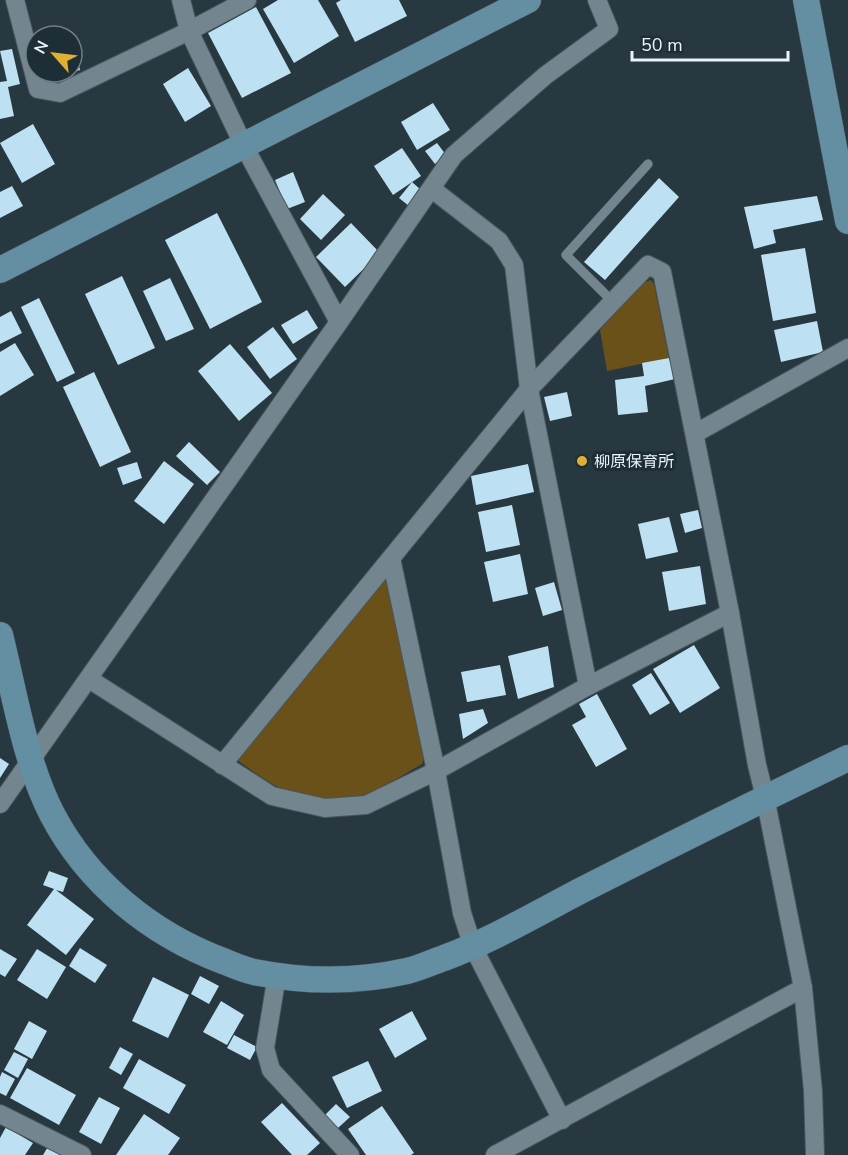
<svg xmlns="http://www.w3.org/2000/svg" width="848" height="1155" viewBox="0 0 848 1155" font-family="'Nunito Sans','Noto Sans JP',sans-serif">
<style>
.green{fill:#695119}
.building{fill:#bde1f3}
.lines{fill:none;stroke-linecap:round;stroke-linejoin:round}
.lane-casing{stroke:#48565e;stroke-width:10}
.street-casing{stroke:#48565e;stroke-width:20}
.secondary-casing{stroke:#48565e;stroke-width:27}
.lane{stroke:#738690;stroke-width:9}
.street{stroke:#738690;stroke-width:18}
.secondary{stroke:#648ea1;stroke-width:26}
.poi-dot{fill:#e1af34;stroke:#1d2e36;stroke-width:2}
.labels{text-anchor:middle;stroke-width:6;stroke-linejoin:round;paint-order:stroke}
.poi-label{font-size:16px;fill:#e9f3f9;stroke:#1d2e36;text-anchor:start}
</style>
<rect width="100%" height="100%" fill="#273840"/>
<!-- green -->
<g class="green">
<path d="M651,280L654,284L669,358L607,371L600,330L642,283Z"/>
<path d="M385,580L392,585L424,758L422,764C402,775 374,795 352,798C344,799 336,798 329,798C286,798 270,783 237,760Z"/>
</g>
<!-- building -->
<g class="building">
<path d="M278,0H318L339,36L294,63L263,9Z"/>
<path d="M341,0H399L407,16L355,42L336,3Z"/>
<path d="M256,7L291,73L242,98L208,33Z"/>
<path d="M71,31L72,36H55V35Z"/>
<path d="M72,39L80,70L72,72Z"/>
<path d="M12,49L20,84L8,87L14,116L0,119V82L7,81L0,51Z"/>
<path d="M188,68L211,106L185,122L163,84Z"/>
<path d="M49,72H68V73L50,77Z"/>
<path d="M433,103L450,130L417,150L401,122Z"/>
<path d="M33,124L55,164L22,183L0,143Z"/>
<path d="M437,143L446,155L435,164L425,151Z"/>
<path d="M402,148L421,176L393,195L374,166Z"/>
<path d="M293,172L305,202L287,209L275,180Z"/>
<path d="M659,178L679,197L605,280L584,262Z"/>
<path d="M412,182L421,190L409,206L399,198Z"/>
<path d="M12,186L23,206L0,218V192Z"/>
<path d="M323,194L345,215L321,240L300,219Z"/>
<path d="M817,196L823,220L773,230L776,243L754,249L744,207Z"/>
<path d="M217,213L262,302L210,329L165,240Z"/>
<path d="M351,223L380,253L345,287L316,257Z"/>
<path d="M805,248L816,313L773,321L761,255Z"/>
<path d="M122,276L155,348L118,365L85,294Z"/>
<path d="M170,278L194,329L166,341L143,291Z"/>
<path d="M39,298L75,373L57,382L21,307Z"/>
<path d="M307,310L318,328L293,344L281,325Z"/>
<path d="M11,311L22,333L0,344V317Z"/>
<path d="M817,321L823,352L781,362L774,330Z"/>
<path d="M273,327L297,359L270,379L247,347Z"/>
<path d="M15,343L34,375L0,396V352Z"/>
<path d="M230,344L272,393L239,421L198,371Z"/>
<path d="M669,358L675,379L645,386L648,412L618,415L615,380L644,376L642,363Z"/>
<path d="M94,372L131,452L100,467L63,387Z"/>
<path d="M567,392L572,416L550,421L544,397Z"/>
<path d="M189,442L220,472L207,485L176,456Z"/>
<path d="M164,461L194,484L164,524L134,501Z"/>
<path d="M137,462L142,478L123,485L117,468Z"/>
<path d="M528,464L534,492L476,505L471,476Z"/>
<path d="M512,505L520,545L486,552L478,512Z"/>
<path d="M698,510L702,528L685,533L680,514Z"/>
<path d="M669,517L678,552L646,559L638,524Z"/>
<path d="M520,554L528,594L493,602L484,562Z"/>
<path d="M700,566L706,604L669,611L662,572Z"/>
<path d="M554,582L562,610L543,616L535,588Z"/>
<path d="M694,645L720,688L680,713L653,669Z"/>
<path d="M548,646L554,687L518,699L508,656Z"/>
<path d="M500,665L506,695L467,702L461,672Z"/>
<path d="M651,673L670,703L650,715L632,685Z"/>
<path d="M597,694L627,749L596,767L572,725L586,717L579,704Z"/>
<path d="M483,709L488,723L463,739L459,714Z"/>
<path d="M0,758L9,764L0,778Z"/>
<path d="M49,871L68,878L63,892L56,890L94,919L66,955L27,925L54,889L43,885Z"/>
<path d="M80,948L107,965L95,983L69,966Z"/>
<path d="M0,949L17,959L5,977L0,974Z"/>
<path d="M37,949L66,967L47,999L17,980Z"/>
<path d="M200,976L219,986L209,1004L191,994Z"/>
<path d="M153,977L189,995L168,1038L132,1021Z"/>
<path d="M221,1001L244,1015L227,1045L203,1032Z"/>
<path d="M412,1011L427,1039L395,1058L379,1029Z"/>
<path d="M29,1021L47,1031L32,1059L14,1049Z"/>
<path d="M234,1035L257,1047L250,1060L227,1048Z"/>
<path d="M120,1047L133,1054L121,1075L109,1068Z"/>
<path d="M14,1052L28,1059L18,1078L4,1070Z"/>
<path d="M139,1059L186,1085L169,1114L123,1088Z"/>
<path d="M368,1061L382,1091L347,1108L332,1077Z"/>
<path d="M27,1068L76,1095L59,1125L10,1098Z"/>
<path d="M2,1072L15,1079L6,1096L0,1093V1077Z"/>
<path d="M99,1097L120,1108L101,1144L79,1132Z"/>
<path d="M282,1103L320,1143L307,1155H292L261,1122Z"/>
<path d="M336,1104L350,1117L338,1128L325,1115Z"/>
<path d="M382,1106L414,1153L411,1155H366L348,1129Z"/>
<path d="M144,1114L180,1138L168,1155H116Z"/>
<path d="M6,1127L33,1143L25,1155H0V1138Z"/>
<path d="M49,1145L68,1155H43Z"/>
</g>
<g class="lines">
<!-- lane casing -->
<g class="lane-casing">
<path id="lane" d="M613,302L566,255L648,164"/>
</g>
<!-- street casing -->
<g class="street-casing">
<g id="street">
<path d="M15,0L38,89L60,93L189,31L247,0"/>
<path d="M181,0L189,31L244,146L339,322"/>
<path d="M432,189L499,241L514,265L529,389L588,686"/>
<path d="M696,433L848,348"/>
<path d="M391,558L436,771L462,913L473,947L562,1120"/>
<path d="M89,679L272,796L325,808L366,805L436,771L588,686L730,613"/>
<path d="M222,765L529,389L648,265L662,272L730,613L757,765L765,797L803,988L813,1091L815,1155"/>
<path d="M0,804L339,322L454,155L546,75L609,29L597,0"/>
<path d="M277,975L265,1048L271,1070L350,1155"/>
<path d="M0,1114L82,1155"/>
<path d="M495,1155L803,988"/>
</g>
</g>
<!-- secondary casing -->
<g class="secondary-casing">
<g id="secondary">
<path d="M806,0L848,221"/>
<path d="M0,270L528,0"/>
<path d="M0,635C14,691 25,762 52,814C88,883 151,934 223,961C233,965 244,970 254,972C304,982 358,982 407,971C420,968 432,962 444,958C492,940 536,914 582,890C670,845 759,801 848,758"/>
</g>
</g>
<!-- lane -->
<use href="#lane" class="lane"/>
<!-- street -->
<use href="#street" class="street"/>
<!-- secondary -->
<use href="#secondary" class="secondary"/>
</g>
<!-- markers -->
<circle class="poi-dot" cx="582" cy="461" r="6"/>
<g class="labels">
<!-- poi labels -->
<g class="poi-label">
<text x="594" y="467">柳原保育所</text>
</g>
</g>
<!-- north arrow -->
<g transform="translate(54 54) rotate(298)"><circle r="28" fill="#1d2e36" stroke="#6f7d84" stroke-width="1.5"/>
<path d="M0-4.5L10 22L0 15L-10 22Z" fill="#e1af34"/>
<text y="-9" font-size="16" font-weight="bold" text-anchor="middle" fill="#e9f3f9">N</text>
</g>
<!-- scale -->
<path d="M632 51v9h156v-9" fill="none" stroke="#e9f3f9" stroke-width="3"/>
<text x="641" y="51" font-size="18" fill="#e9f3f9" stroke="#1d2e36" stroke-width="4.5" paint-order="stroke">50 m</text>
</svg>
